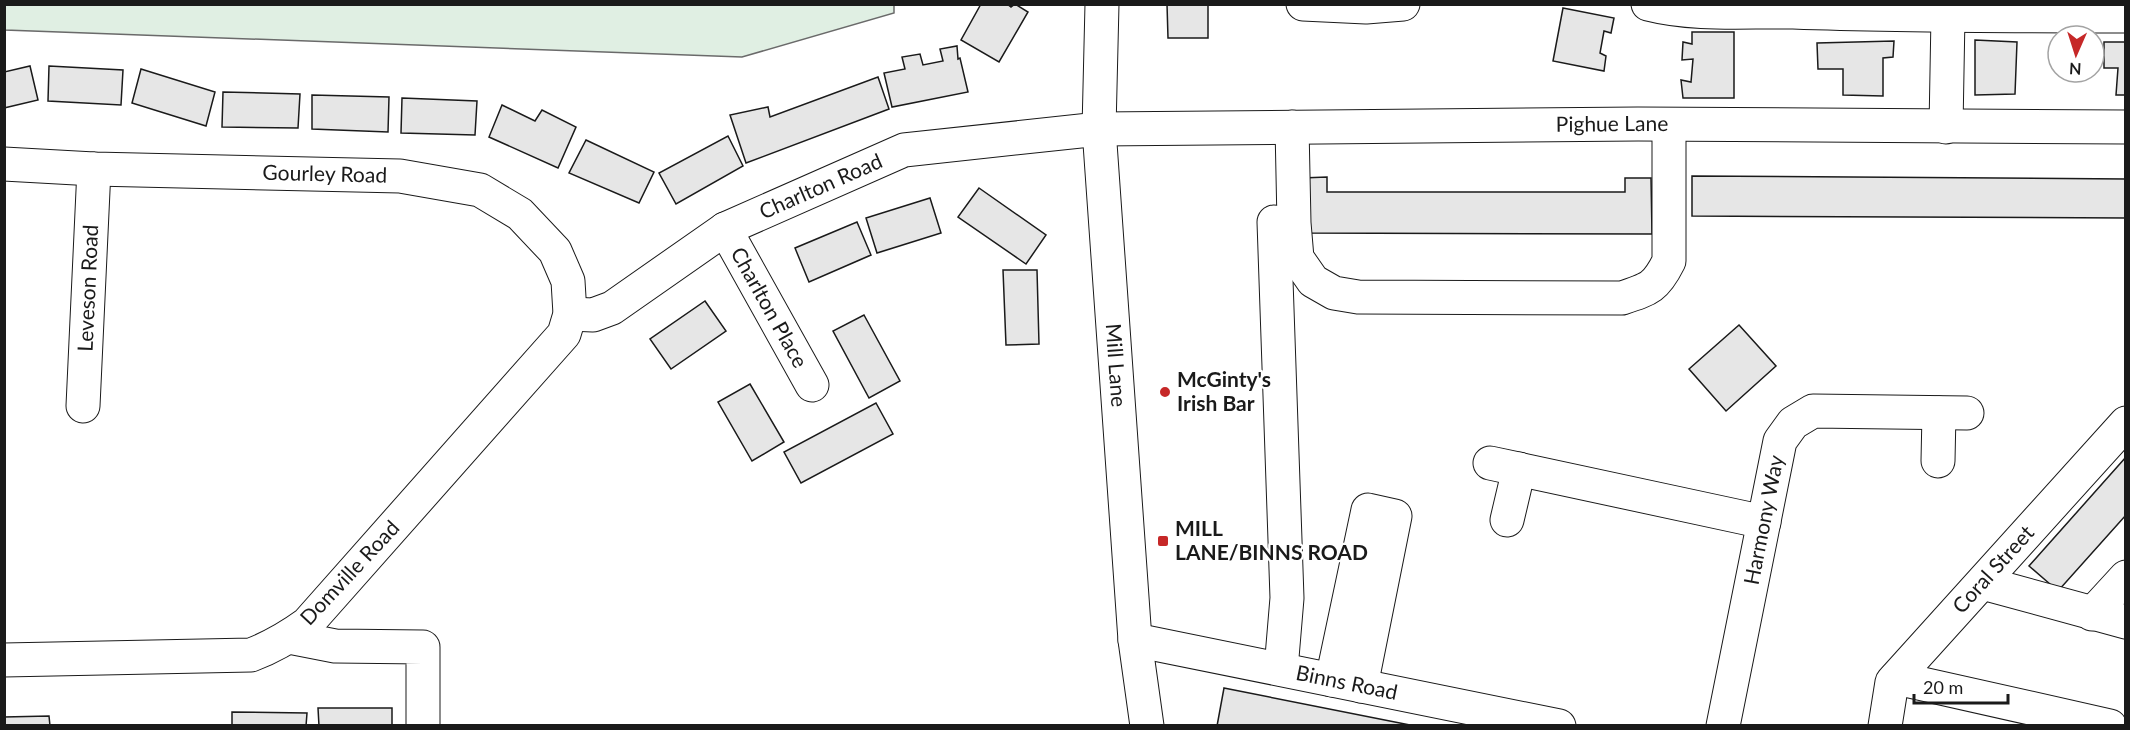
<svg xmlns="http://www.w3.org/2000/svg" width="2130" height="730" viewBox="0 0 2130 730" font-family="Lato,sans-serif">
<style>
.green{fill:#e0efe3;stroke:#6a6a6a;stroke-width:1.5}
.building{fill:#e6e6e6;stroke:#1a1a1a;stroke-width:1.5}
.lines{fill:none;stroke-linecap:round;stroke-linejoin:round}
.minor-casing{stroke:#1a1a1a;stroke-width:35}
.minor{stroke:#fff;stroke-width:33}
.poi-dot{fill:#c62828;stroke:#fff;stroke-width:2}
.labels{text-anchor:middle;stroke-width:4.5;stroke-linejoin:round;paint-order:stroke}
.street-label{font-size:21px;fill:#1a1a1a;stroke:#fff}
.poi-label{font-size:21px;font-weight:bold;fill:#1a1a1a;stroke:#fff;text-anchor:start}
</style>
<rect width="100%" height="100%" fill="#fff"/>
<!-- green -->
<path class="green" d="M5,4H894V13L742,57L5,30Z"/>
<!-- building -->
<g class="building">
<path d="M981,4H1007L1011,7L1015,4L1028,12L999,62L961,40Z"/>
<path d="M1167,4H1208V38H1168Z"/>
<path d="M1563,8L1614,18L1611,33L1604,31L1600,53L1606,56L1604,71L1553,61Z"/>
<path d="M1692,32H1734V98H1683L1681,80L1691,82L1693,59L1682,60L1683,42L1692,44Z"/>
<path d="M1975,40L2017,42L2015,94L1975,95Z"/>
<path d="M1894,41L1893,57L1883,58V96L1843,95V69H1818L1817,43Z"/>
<path d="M2104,42H2126V95H2116L2118,68H2104Z"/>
<path d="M957,46L958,59L960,58L968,92L892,107L884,73L905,69L902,57L920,54L923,65L943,61L940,49Z"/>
<path d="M30,66L38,100L4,108V72Z"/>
<path d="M49,66L123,70L121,105L48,101Z"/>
<path d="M141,69L215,92L206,126L132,103Z"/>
<path d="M878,77L889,109L746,163L730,115L768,107L770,117Z"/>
<path d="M223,92L300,94L298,128L222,127Z"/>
<path d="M312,95L389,97L388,132L312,129Z"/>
<path d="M402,98L477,101L475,135L401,133Z"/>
<path d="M502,105L535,121L542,110L576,127L558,168L489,137Z"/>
<path d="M728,136L743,166L676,204L659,173Z"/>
<path d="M586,140L654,172L639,203L569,173Z"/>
<path d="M1692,176L2126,179V218L1692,216Z"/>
<path d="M1327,177V192H1625V178H1651L1652,234L1302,233V178Z"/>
<path d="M979,188L1046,235L1026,264L958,217Z"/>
<path d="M930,198L941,233L877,253L866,218Z"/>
<path d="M857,222L871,255L809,282L795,248Z"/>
<path d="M1003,270H1037L1039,344L1006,345Z"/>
<path d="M705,301L726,331L671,369L650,339Z"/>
<path d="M864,315L900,381L869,398L833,331Z"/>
<path d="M1739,325L1776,366L1726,411L1689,369Z"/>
<path d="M750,384L784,442L752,461L718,402Z"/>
<path d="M876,403L893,434L801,483L784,452Z"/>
<path d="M2126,457V515L2058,591L2029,566Z"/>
<path d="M1224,688L1415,726H1217Z"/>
<path d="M318,708H392V726H319Z"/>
<path d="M232,712L307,713L306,726H232Z"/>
<path d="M49,716L50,726H4V717Z"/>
</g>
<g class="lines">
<!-- minor casing -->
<g class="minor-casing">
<g id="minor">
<path id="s1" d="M1102,4L1099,129L1135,640L1147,726"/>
<path d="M1303,4L1366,7L1403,4"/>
<path d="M1648,4C1695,16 1746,11 1793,12C1904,16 2015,16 2126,16"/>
<path d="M1292,127L1294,223L1297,258L1313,281L1334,293L1358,297L1622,298C1650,289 1656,287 1669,261V125"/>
<path d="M1946,127L1948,16"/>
<path id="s2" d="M4,164L94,169L400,176L480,190L520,214L555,251L568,281L570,314L564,334L307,624C289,637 272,647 251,655L4,660"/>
<path d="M1274,222L1287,598L1281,669"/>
<path id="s3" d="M725,229L812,385"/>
<path id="s4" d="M570,314L593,315L612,308L725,229L904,150L1099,129L1638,124L2126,127"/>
<path id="s5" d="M83,406L94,169"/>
<path d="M1938,461L1939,413"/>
<path d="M1490,463L1764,522"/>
<path d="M1507,520L1519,469"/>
<path d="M1983,583L2126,622"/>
<path d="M2092,614L2126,577"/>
<path d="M289,637L335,646L423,647V726"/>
<path id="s6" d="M1135,640L1559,726"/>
<path d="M1896,678L2110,726"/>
<path d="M1332,680L1368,510L1395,516L1361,686"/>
<path id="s7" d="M1723,726L1780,441L1793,423L1813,411L1967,413"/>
<path id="s8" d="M1885,726L1892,682L2126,423"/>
</g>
</g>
<!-- minor -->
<use href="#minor" class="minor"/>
</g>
<!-- markers -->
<g class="poi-dot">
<circle cx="1165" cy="392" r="6"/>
<rect x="1157" y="535" width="12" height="12" rx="3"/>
</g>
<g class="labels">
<!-- street labels -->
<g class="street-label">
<text dy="7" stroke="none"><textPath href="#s4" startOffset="1086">Pighue Lane</textPath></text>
<text dy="7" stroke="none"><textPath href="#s2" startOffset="321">Gourley Road</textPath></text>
<text dy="7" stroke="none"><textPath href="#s4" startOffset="286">Charlton Road</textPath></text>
<text dy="7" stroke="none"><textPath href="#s5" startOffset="118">Leveson Road</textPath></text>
<text dy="7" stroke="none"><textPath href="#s3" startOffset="90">Charlton Place</textPath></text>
<text dy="7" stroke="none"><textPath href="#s1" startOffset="362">Mill Lane</textPath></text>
<text dy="7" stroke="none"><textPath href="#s7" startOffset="210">Harmony Way</textPath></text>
<text dy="7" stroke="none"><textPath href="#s8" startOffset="196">Coral Street</textPath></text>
<text transform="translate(350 573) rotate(-47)" y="7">Domville Road</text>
<text dy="7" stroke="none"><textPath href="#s6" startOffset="216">Binns Road</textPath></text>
</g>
<!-- poi labels -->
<g class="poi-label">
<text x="1177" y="387">McGinty's<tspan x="1177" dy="24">Irish Bar</tspan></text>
<text x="1175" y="536">MILL<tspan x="1175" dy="24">LANE/BINNS ROAD</tspan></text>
</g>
</g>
<!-- border -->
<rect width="2130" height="730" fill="none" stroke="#1a1a1a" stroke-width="12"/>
<!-- north arrow -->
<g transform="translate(2076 54) rotate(183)"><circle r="28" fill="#ffffff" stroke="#a3a3a3" stroke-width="1.5"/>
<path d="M0-4.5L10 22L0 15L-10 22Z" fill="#c62828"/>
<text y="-9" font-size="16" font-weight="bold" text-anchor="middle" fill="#1a1a1a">N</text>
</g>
<!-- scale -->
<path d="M1914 694v9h94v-9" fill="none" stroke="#1a1a1a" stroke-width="3"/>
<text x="1923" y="694" font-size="18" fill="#1a1a1a" stroke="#ffffff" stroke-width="4.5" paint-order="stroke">20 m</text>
</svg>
